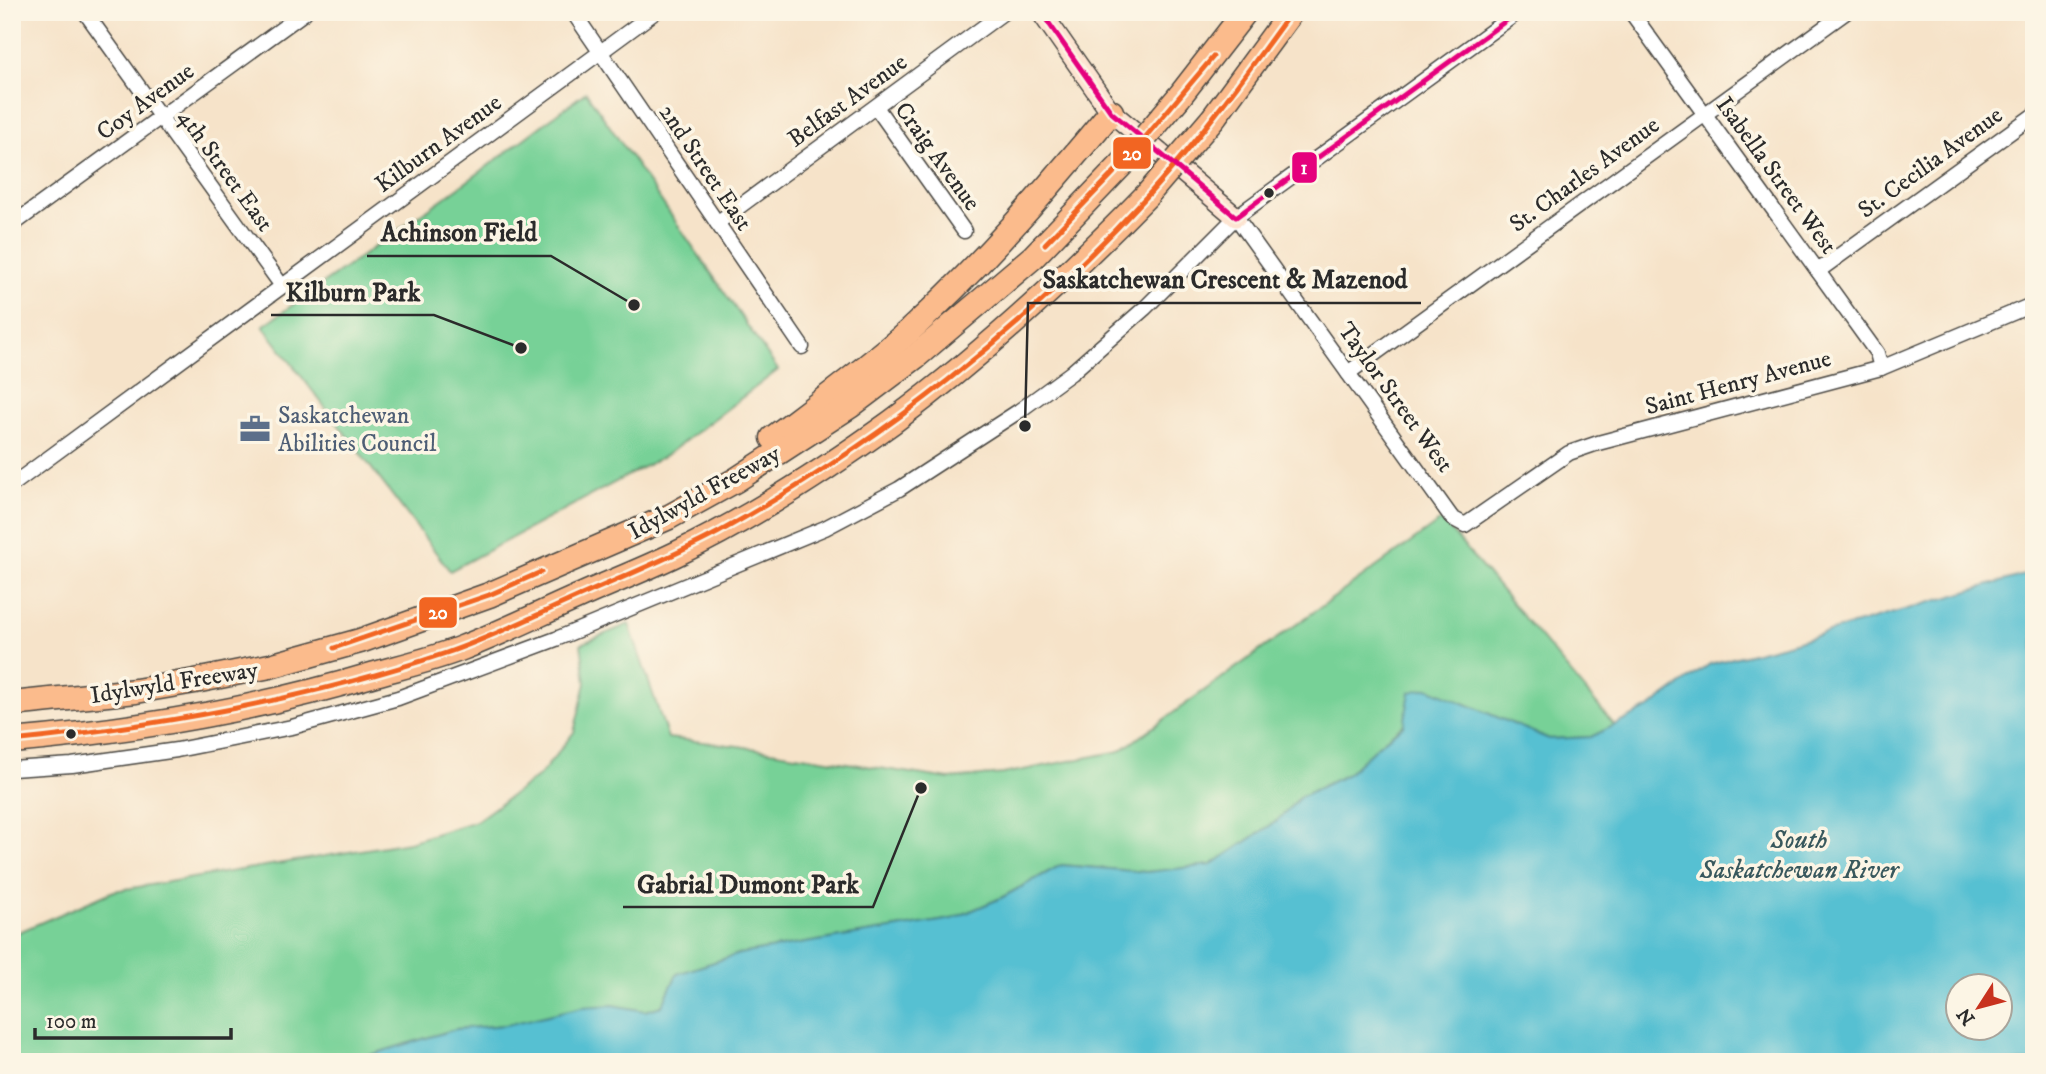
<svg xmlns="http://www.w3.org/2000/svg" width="2046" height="1074" viewBox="0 0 2046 1074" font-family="'IM FELL DW Pica',serif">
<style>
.green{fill:#77d197;stroke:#517e61;stroke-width:2}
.water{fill:#56c0d2;stroke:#40767e;stroke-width:2;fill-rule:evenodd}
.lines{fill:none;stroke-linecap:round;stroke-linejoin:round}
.street-casing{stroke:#494743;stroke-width:17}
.secondary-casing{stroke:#494743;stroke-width:22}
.highway-casing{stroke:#494743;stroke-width:27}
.street{stroke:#fff;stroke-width:14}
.secondary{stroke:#fde4d1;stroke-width:19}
.highway{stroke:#fbbb8c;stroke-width:24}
.highway-bridge-casing{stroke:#494743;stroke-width:27;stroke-linecap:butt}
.highway-bridge{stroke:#fbbb8c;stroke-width:24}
.bus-1-casing{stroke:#fcf5e5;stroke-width:10}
.bus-2-casing{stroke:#fcf5e5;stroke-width:10}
.bus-1{stroke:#f26522;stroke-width:5}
.bus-2{stroke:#e5007d;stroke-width:5}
.bus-dot{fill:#2b2b2b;stroke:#fcf5e5;stroke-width:2.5}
.labels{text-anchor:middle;stroke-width:7;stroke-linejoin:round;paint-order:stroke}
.street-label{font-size:24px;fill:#2b2b2b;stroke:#fcf5e5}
.service-label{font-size:24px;fill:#4e5e75;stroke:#fcf5e5;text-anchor:start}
.water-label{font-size:26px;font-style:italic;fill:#38585d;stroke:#fcf5e5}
.leader{fill:none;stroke:#2b2b2b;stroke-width:2.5}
.callout-dot{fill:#2b2b2b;stroke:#fcf5e5;stroke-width:2.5}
.callout-label{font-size:26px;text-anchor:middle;font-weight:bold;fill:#2b2b2b;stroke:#fcf5e5;stroke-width:7;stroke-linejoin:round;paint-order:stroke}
.line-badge{stroke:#fcf5e5;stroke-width:2.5}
.badge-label{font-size:19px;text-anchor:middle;font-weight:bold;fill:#fff}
</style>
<rect width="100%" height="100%" fill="#fcf5e5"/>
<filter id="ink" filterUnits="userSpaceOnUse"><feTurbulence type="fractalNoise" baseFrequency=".0143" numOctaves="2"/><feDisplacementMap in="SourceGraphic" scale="14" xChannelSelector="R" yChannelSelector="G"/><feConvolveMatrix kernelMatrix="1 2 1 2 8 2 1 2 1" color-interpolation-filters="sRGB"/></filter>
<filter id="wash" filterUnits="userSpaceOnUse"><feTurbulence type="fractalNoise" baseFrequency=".00686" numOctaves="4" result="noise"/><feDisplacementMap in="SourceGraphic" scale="28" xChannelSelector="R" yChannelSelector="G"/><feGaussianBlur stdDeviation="1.57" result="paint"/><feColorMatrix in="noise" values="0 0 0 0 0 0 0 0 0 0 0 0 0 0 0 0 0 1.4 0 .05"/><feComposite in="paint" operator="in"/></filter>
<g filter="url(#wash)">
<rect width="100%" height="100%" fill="#f6e3c9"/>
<!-- green -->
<g class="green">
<path d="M586,92L778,370L668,454L450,571L263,326L472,178Z"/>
<path d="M1442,520L1615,726L1591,737L1549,739L1428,688L1404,724L1376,747L1348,774L1300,797L1277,821L1211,865L1146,872L1061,865L1001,898L952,919L739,954L677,974L662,1006L645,1011L613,1005L506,1025L456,1029L357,1059L337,1062H12V935L114,891L409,842L476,821L540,775L574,732L586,683L581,644L629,624L668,738L738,746L949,779L1003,774L1120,751Z"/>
</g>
<!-- water -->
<path class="water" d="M2034,572V1062H337L357,1059L456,1029L506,1025L582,1007L613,1005L645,1011L662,1006L677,974L739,954L952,919L1001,898L1061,865L1146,872L1211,865L1277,821L1300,797L1348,774L1376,747L1404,725L1410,692L1428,688L1549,739L1591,737L1649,708L1710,664L1791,643ZM1958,986H2000V1028H1958Z"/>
</g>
<g filter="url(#ink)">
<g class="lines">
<!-- street casing -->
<g class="street-casing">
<g id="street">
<path d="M85,12L282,286"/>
<path d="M573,12L802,347"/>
<path d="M1631,12L1877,353L1881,368"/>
<path d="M876,107L964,231"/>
<path d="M1236,217L1452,518L1465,525L1569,453L1598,443L1881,368L2034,304"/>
<path d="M717,223L1004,12"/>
<path d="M12,225L305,12"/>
<path d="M1818,271L2034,115"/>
<path d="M1348,373L1846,12"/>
<path d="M12,485L655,12"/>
<path d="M12,769L72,765L177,750L292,727L398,698L556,639L825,528L899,489L1019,411L1071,373L1145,308L1236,217L1518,12"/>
</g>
</g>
<!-- secondary casing -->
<g class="secondary-casing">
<path id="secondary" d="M1041,12L1111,112L1236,217"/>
</g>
<!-- highway casing -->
<g class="highway-casing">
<g id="highway">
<path d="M1179,97L1245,12"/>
<path d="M1214,117L1291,12"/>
<path d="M773,438C818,404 865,370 908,332C982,265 1047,189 1111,112"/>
<path d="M12,704L136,691L195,681L270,666L360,641L489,595L669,517L736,480L850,406L915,357L1033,257L1126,160"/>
<path d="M12,741C136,730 256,710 375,674C404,666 434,659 462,648C504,632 545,611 587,593C617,580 647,568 676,554C751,518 824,471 892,422C984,354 1068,276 1148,194"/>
</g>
</g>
<!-- street -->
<use href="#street" class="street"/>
<!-- secondary -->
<use href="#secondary" class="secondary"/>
<!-- highway -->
<use href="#highway" class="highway"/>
<!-- highway-bridge casing -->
<g class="highway-bridge-casing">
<g id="highway-bridge">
<path d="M1126,160L1179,97"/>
<path d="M1148,194L1214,117"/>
</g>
</g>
<!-- highway-bridge -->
<use href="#highway-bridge" class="highway-bridge"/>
<!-- bus-1 casing -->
<g class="bus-1-casing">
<g id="bus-1">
<path d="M1045,244L1126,160L1213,57"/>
<path d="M334,648L489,595L541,572"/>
<path d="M12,741C159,726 306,700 446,653C487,639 526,620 566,602C617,579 669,559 719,532C878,444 1027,328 1150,193C1201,137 1246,74 1291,12"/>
</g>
</g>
<!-- bus-2 casing -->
<g class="bus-2-casing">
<path id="bus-2" d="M1041,12L1111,112L1236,217L1518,12"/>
</g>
<!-- bus-1 -->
<use href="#bus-1" class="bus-1"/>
<!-- bus-2 -->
<use href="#bus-2" class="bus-2"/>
</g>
</g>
<!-- icons -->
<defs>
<g id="office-bare" transform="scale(2.415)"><path d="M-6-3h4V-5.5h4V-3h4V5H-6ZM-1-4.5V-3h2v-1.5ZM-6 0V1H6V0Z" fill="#5c6f8a" stroke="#fcf5e5" stroke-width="2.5" paint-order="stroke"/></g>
</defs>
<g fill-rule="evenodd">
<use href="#office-bare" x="255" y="429"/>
</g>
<!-- markers -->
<g class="bus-dot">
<circle cx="1269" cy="193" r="6"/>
<circle cx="71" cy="734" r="6"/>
</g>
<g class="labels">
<!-- street labels -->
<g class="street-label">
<text transform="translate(847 100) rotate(-36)" y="8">Belfast Avenue</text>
<text transform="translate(145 101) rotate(-36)" y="8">Coy Avenue</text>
<text transform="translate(438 143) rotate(-36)" y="8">Kilburn Avenue</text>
<text transform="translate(938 156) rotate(54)" y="8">Craig Avenue</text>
<text transform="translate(1930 162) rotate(-36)" y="8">St. Cecilia Avenue</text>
<text transform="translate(706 167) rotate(56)" y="8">2nd Street East</text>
<text transform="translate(226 170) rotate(54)" y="8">4th Street East</text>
<text transform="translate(1584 174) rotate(-36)" y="8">St. Charles Avenue</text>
<text transform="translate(1777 175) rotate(54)" y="8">Isabella Street West</text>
<text transform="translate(1738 382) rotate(-15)" y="8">Saint Henry Avenue</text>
<text transform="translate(1396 397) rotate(54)" y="8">Taylor Street West</text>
<text transform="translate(704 492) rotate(-29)" y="8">Idylwyld Freeway</text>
<text transform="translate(174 682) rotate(-9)" y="8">Idylwyld Freeway</text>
</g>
<!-- service labels -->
<g class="service-label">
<text x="278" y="423">Saskatchewan<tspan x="278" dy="28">Abilities Council</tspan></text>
</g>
<!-- water labels -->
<g class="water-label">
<text x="1799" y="848">South<tspan x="1799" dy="30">Saskatchewan River</tspan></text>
</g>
</g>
<!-- callouts -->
<path class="leader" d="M634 305L551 256H367M1025 426L1028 303H1421M521 348L434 315H271M921 788L873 907H623"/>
<g class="callout-dot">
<circle cx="634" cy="305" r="7"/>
<circle cx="1025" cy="426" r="7"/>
<circle cx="521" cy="348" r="7"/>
<circle cx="921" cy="788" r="7"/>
</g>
<g class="callout-label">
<text x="459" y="241">Achinson Field</text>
<text x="1225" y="288">Saskatchewan Crescent &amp; Mazenod</text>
<text x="353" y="301">Kilburn Park</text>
<text x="748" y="893">Gabrial Dumont Park</text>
</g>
<g class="line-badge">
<rect x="1112" y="136" width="40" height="34" rx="7" fill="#f26522"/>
<rect x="1291" y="151" width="27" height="33" rx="7" fill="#e5007d"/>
<rect x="418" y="596" width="40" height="33" rx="7" fill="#f26522"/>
</g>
<g class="badge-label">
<text x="1132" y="160">20</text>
<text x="1304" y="174">1</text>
<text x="438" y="619">20</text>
</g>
<!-- margin -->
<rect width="2046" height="1074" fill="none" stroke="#fcf5e5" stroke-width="42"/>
<!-- north arrow -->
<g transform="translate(1979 1007) rotate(234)"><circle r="33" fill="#fcf5e5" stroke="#a8a49b" stroke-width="2"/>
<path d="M0-5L12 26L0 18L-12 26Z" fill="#c8321e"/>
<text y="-10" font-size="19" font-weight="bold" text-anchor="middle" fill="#2b2b2b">N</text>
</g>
<!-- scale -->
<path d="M35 1028v10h196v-10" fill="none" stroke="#2b2b2b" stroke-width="3.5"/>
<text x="46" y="1028" font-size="21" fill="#2b2b2b" stroke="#fcf5e5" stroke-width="5" paint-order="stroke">100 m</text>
</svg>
